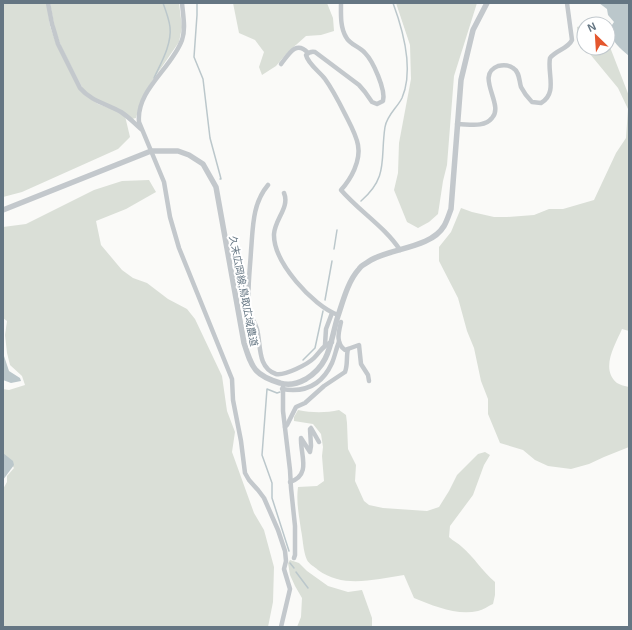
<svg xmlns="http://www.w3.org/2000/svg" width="632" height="630" viewBox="0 0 632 630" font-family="Arial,'Noto Sans JP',sans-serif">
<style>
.green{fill:#dadfd7}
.water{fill:#bbc7cb}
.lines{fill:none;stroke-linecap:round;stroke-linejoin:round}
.stream{stroke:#bbc7cb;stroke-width:1.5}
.minor{stroke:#c3c8cc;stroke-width:4.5}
.tertiary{stroke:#c3c8cc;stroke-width:5.5}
.labels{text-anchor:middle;stroke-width:4;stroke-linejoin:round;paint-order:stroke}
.street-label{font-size:10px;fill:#657683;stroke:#fff}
</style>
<rect width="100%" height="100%" fill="#fafaf8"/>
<!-- green -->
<g class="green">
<path d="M3,3H47L50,26L57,46L85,95L98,104L112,109L125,116L130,137L118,149L22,192L3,197Z"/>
<path d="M50,3H179L182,27L179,42L150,84L140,103L136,118L132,119L96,100L83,89L61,46L55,29Z"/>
<path d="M233,3H327L333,18L334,31L321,35L306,36L287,53L276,66L262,75L259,67L264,52L255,40L239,33Z"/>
<path d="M396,3H477L454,76L447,165L443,181L438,214L429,222L418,228L407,222L394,190L398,173L399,143L411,79L410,45Z"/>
<path d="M584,25V46L578,39L577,27Z"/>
<path d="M608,42L629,96V331L622,329C615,345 600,369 617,383C620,385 625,386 629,387V447L604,457L589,464L571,469L548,466L535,460L523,450L500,443L488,414V399L481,381L474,348L467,331L458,298L439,261V247L451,232L461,208L472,212L494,217H507L534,215L549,209H563L594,200L616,153L626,138L628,109L618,88L585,48H608Z"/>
<path d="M149,180L156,192L126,209L96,221L101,245L122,270L133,278L147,283L168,299L187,309L195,319L222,376L227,411L235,432L232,452L254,513L264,530L274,567L273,602L268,627H3V489L7,482V476L14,468L3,454V389L9,390L25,385L22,376L10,365L7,353L5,335L7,321L3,318V227L26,224L94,190L122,181Z"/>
<path d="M298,410C312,413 326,413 339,410L346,415L347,423L348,449L356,465L355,481L364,501L369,505L383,508L427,511L439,507L449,491L457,475L478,454L485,452L490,455L484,465L473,495L450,526L449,537C453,541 458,543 462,547C474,557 482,571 495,582V595L493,604C488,606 483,610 478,611C457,616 434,606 414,598L404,575C375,579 344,589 318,570C315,567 309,564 307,560C303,551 303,539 301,530C299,515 296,502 298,487L317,486L324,481L322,456L323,447L321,434L313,424L294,421V417Z"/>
<path d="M290,560L299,563L307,571L328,586L348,592L362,590L372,618V627H297L301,617L302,598L295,586L290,575L288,563Z"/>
</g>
<!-- water -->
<g class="water">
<path d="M599,3H629V56C621,49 610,41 610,28L614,22L608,15L607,9Z"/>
<path d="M3,353L9,371L20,378L21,381L11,383L3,380Z"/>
<path d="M3,453L13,461L14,465L3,480Z"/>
</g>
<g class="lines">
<!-- stream -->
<g class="stream">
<path d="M197,3V15L194,57L203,79L210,138L220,175L221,179H220"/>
<path d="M154,78C161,63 172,44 170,27C169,19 166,11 163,3"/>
<path d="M361,201C389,177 380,159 385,127C387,115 397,108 402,98C414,70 403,30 393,3"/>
<path d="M334,249L337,230"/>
<path d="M325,300L332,261"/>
<path d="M303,360L315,348L323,311"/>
<path d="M280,392L277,393L267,389L262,455L272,483V498L289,551"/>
<path d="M290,563L294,568"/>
<path d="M296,572L308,588"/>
</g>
<!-- minor -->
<g class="minor">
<path d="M48,3L52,24L58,44L80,88C91,101 107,104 121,112C129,117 135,124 141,129"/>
<path d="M182,3C183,15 186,29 182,40C172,68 136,90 139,122L164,182L170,217L179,248L232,379L233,400L241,441L245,473L249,480L258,490L264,498L278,530L285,551L286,561L284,569L290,589L281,627"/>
<path d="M341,3C341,14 340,27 346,37C350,45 359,46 365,53C373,61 386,90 383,101L377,104L372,102L365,92L359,85L315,52C311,51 309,52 306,55C308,64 320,72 325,79C333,90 339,102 345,114C350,124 356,134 358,145C361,161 351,179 341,190C359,211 385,227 400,250"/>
<path d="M281,64C289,54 296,40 308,53"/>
<path d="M457,124C469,124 484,128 492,118C505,105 474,75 498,66C503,65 509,65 513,68C520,72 519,81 521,87C524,93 528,98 532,102L541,103C558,93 547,73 550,58C556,50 568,49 572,40L567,3"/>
<path d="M268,185C252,204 253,228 251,251C250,270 247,290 249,309C250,316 255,322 257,329C261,344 257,368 276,374C285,376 308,364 314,358C321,351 323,345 332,342"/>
<path d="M284,193C290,207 275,219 274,234C273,262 313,306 338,315"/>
<path d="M341,322C339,331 335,343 345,350L359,345L361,364L368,375L369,381"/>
<path d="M325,345L326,329L332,313"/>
<path d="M283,384V411L290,470L291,488L295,526V555L294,558"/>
<path d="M282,389C305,393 322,385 332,363C335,356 336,349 339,342"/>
<path d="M285,427L287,425L296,407L305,403L324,386L345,372C348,365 346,357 348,349"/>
<path d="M290,482C312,475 300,454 301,438L310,452L311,446L310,429L311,428L319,442"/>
</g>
<!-- tertiary -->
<path class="tertiary" d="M3,210L151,151H178L189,155L203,164L216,187L244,343C252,368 254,375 280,383C289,386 297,384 306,379C331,364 330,341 338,316C343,301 348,281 359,269C361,265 367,263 371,260C392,248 431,248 444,226C447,221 449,214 451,209L461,80L473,30L487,3"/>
</g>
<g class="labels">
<!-- street labels -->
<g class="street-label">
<text transform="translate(244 291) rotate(79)" y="4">久末広岡線;鳥取広域農道</text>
</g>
</g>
<!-- border -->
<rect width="632" height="630" fill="none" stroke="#657683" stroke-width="8"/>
<!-- north arrow -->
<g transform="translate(596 36) rotate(335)"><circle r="19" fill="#ffffff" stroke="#c1c8cd"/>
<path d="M0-3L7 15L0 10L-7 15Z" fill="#e4572e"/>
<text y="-6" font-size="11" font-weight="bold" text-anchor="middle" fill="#657683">N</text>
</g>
</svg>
